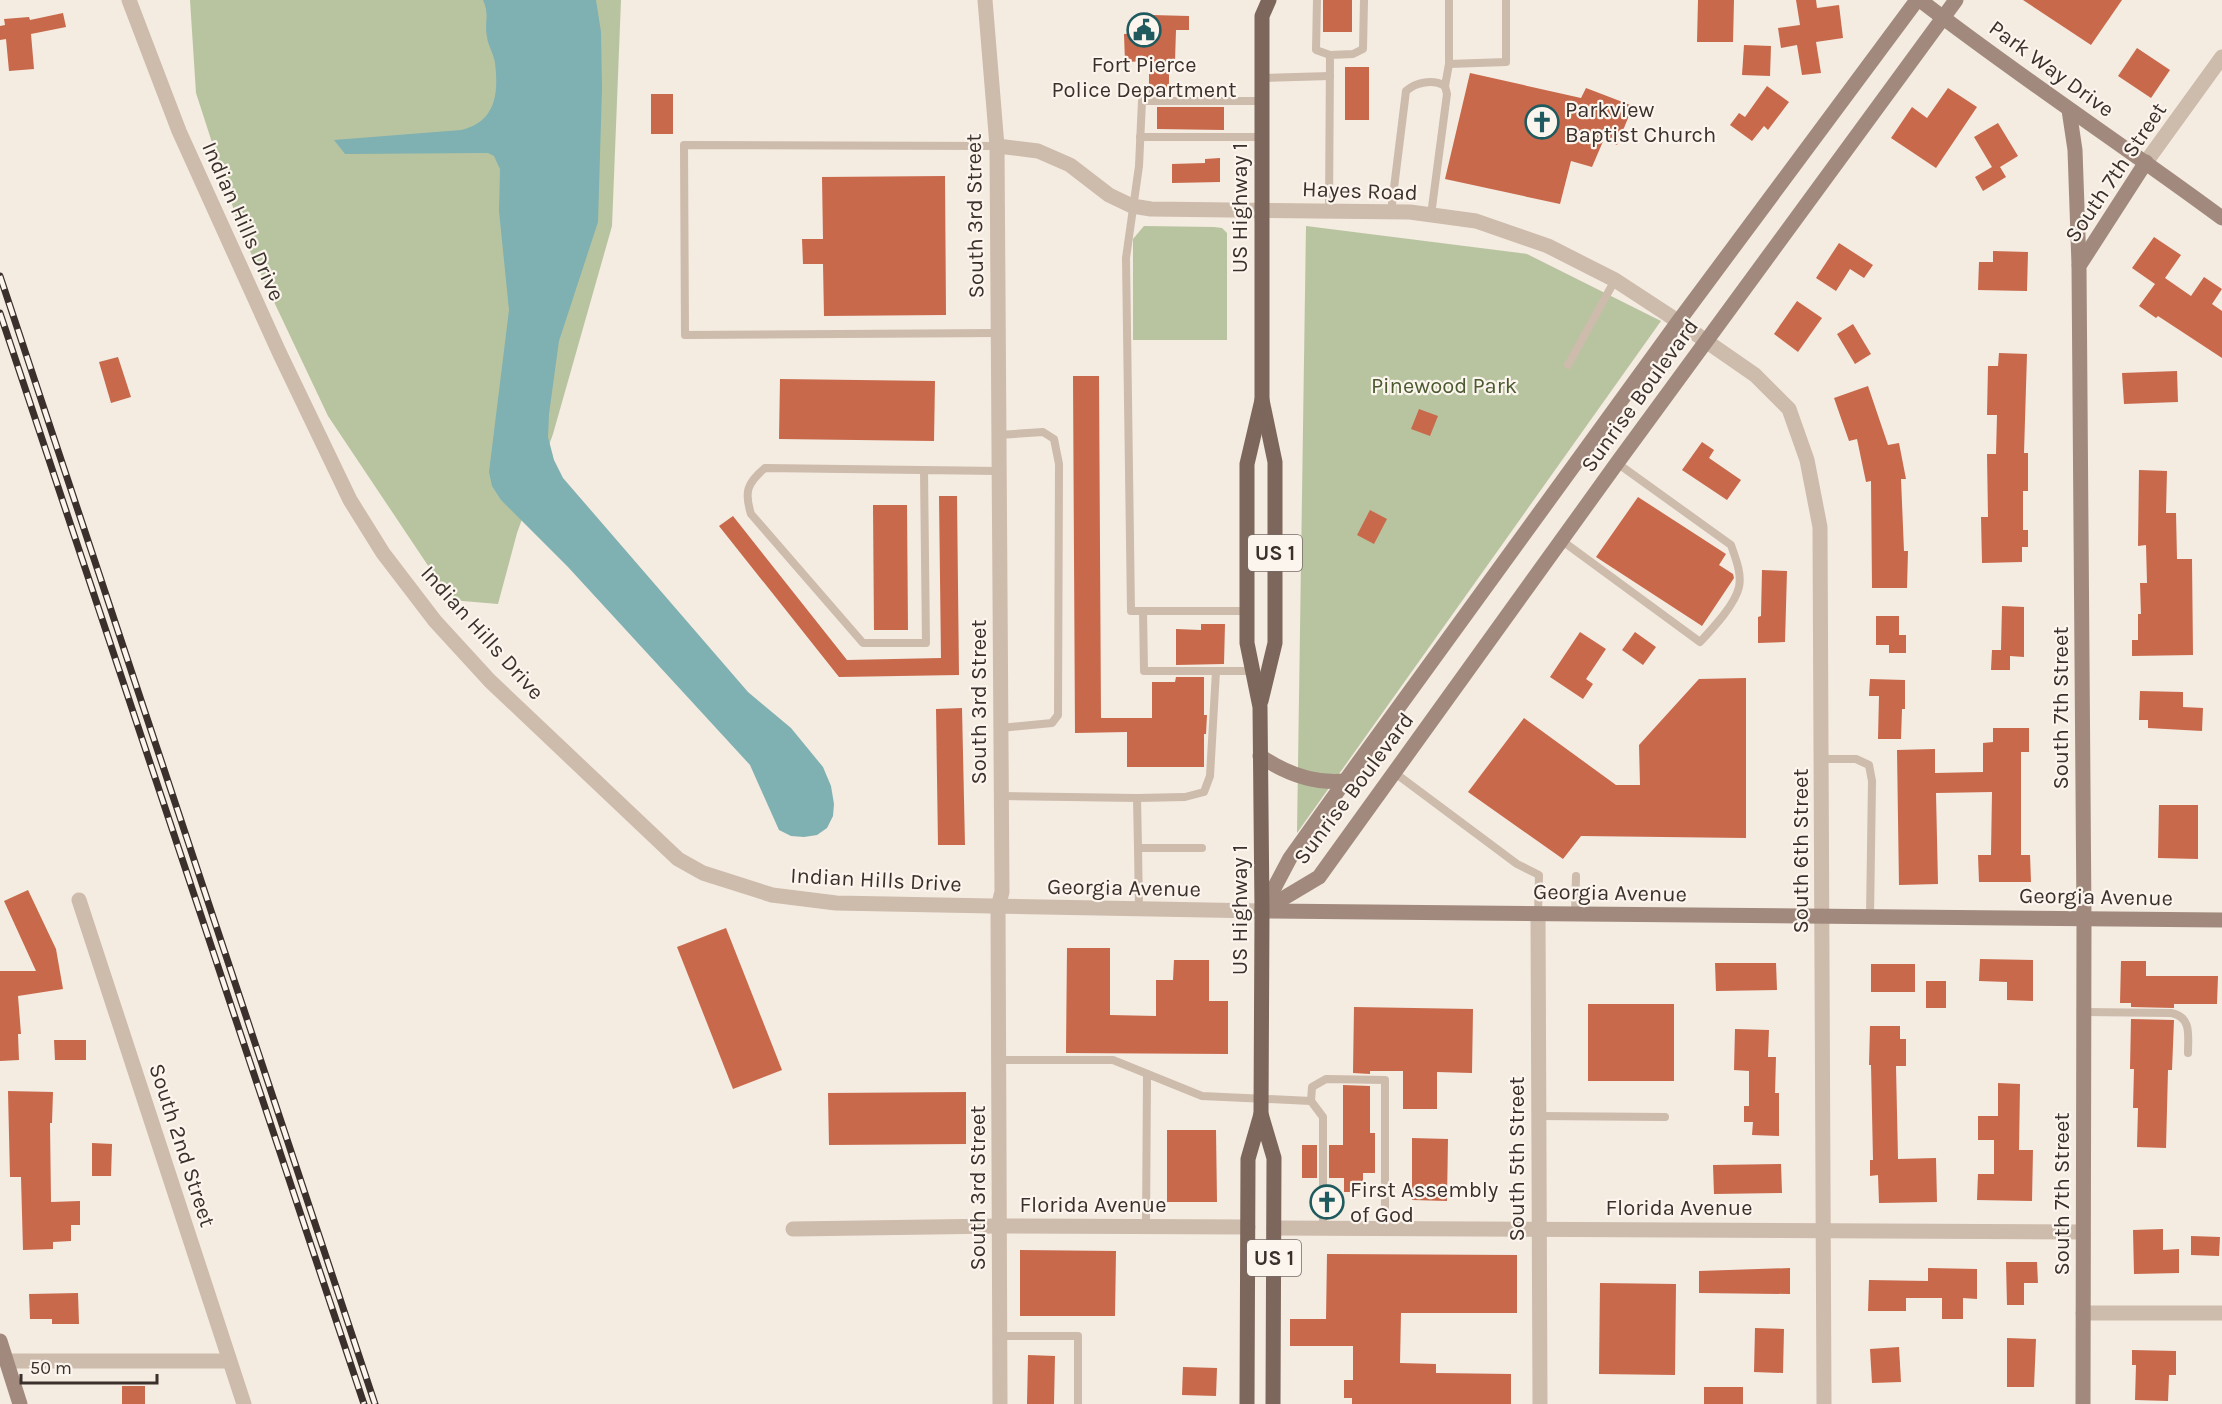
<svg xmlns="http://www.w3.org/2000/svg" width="2222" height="1404" viewBox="0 0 2222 1404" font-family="Karla,sans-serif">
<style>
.green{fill:#b8c4a0}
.water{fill:#7fb0b2}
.building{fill:#c8694b}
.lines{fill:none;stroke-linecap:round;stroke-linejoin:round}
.lane{stroke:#cdbbac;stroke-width:8}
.street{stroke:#cdbbac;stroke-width:15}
.secondary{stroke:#a18a7d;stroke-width:15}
.primary{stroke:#7d675c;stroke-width:15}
.rail-casing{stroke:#3b302b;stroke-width:7}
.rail{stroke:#fbf5ee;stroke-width:4.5;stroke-dasharray:14;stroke-linecap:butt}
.labels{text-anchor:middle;stroke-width:4.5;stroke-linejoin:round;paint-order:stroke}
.shield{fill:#fbf5ee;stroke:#756b66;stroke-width:1.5}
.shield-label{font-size:21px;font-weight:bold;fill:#3b302b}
.poi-label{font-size:22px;fill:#3b302b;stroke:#fbf5ee;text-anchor:start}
.street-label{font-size:22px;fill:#3b302b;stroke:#fbf5ee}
.park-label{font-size:22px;fill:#4a5a2e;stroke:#fbf5ee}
</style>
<rect width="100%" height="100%" fill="#f4ebe1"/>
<!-- green -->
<g class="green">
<path d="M190,0H621L612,226L553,434L517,533L498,604L451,600L328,416L241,232L196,93Z"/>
<path d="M1144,226L1214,227L1222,228L1227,233V340H1133V239Z"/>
<path d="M1306,226L1527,254L1661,321L1297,833Z"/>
</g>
<!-- water -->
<path class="water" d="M483,0H596L601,32L602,88L598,222L559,341L549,414L548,437L554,460L563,478L748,692L791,728L823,767L831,786L834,804L833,816L827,828L817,835L804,837L791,836L779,830L750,765L568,567L501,500L492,486L489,472L509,310L499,211L500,169L494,156L488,153L345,154L334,140L461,130C495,122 499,95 495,63C494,54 488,46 487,37C484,22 490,15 483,0Z"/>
<!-- building -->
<g class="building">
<rect x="1323" y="0" width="29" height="32"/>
<path d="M1698,0H1734L1733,42H1697Z"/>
<path d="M1796,0H1816L1817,8L1839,5L1843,38L1816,42L1821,73L1802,75L1797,45L1781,48L1778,28L1800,25Z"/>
<path d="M2023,0H2122L2091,45Z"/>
<path d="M63,13L66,27L31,34L34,69L9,71L6,39L0,40V26L5,25L4,19L29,17L30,20Z"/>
<path d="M1151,15L1189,16V30H1176L1175,61L1169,60V95H1149V61L1125,62L1124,34L1151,33Z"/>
<path d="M1744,45L1771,46L1770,76L1742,75Z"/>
<path d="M2137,48L2170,70L2151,98L2118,76Z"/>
<rect x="1345" y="67" width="24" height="53"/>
<path d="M1470,73L1581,98L1586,88L1633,106L1617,145L1604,139L1592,167L1571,161L1560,204L1445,179Z"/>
<path d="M1767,86L1789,102L1768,130L1764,126L1752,141L1730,125L1739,113L1745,117Z"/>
<path d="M1948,88L1977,107L1936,168L1891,138L1912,107L1927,118Z"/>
<rect x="651" y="94" width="22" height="40"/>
<path d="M1157,107H1224V130L1157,129Z"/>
<path d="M1998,123L2018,156L2000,167L2006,177L1983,191L1975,177L1992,167L1974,137Z"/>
<path d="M1220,158V182L1172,183V164L1205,163V159Z"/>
<path d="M945,176L946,315L824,316L823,264H803L802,239H823L822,177Z"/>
<path d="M2154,237L2181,255L2165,278L2191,296L2204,277L2222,289L2212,304L2222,311V358L2158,316L2156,318L2139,306L2155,284L2132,268Z"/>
<path d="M1839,243L1873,265L1864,278L1850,269L1836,291L1816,278Z"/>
<path d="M1993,251L2028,252L2027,291L1978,290L1979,262H1993Z"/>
<path d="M1797,301L1822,318L1798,352L1774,334Z"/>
<path d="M1853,324L1871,354L1855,364L1837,334Z"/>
<path d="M1999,353L2027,354L2024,453H2028V491H2023V530H2028V547H2022V562L1982,563L1981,517H1988L1987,454H1996L1997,415H1987L1988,366H1998Z"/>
<path d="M118,357L131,397L111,403L99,362Z"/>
<path d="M2177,371L2178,402L2124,404L2122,373Z"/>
<path d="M1073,376H1099L1101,718H1152V682H1175L1176,677H1204V715H1207L1206,734H1204V767H1127V732L1075,733Z"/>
<path d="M780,379L935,381L934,441L779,439Z"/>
<path d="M1868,386L1888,445L1899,443L1906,479H1901L1904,551H1908L1907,588H1872L1871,481L1866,482L1857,439L1849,441L1834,398Z"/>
<path d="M1419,409L1438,416L1430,436L1411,429Z"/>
<path d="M1702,442L1714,450L1709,458L1741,480L1727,500L1682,470Z"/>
<path d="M2139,470L2167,471L2166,513H2176L2177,559H2192L2193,655L2132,656V640H2138V614H2141L2140,583H2147L2146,545L2138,546Z"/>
<path d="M939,496H957L959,675L839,677L719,526L733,516L847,660L941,658Z"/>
<path d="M1638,497L1726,554L1719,565L1733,574L1734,578L1702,626L1596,557Z"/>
<path d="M873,505H907L908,630H874Z"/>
<path d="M1370,510L1387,519L1374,544L1357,535Z"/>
<path d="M1762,570L1787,571L1785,642L1758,643V617L1761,616Z"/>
<path d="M2002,606L2024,607V657L2010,656V670H1991L1992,650H2001Z"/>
<path d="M1876,616H1899V635H1906V653H1889V645H1876Z"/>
<path d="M1201,624H1225L1224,664L1176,665V629L1201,630Z"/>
<path d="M1580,632L1606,649L1586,679L1593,684L1583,699L1550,677Z"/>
<path d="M1635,632L1656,647L1643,665L1622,650Z"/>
<path d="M1746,678V838L1581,836L1563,859L1468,792L1524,718L1616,785H1640L1639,745L1699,679Z"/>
<path d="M1870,679L1905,680V709H1902L1901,739H1878L1879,696H1869Z"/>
<path d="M2140,691L2183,692V707L2203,708L2202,731L2148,728V720H2139Z"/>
<path d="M962,708L965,845H938L936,709Z"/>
<path d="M1993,728H2029V752H2021V855H2030L2031,882H1979L1978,855H1991L1992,792L1936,793L1938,884L1899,885L1897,750L1935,749V773L1983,772V743L1993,742Z"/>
<path d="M2159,805H2198V859L2158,858Z"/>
<path d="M28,890L56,949L63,989L18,996L21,1034H18L19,1060L0,1061V971H36L4,901Z"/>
<path d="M726,928L782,1070L733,1089L677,947Z"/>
<path d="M1067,948H1110V1015L1156,1016V980H1173L1174,960H1209V1001H1228V1054L1066,1053Z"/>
<path d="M1980,959L2033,960V1001L2007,1000V982L1979,981Z"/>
<path d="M2121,961H2146V976H2218L2217,1004H2174V1008L2131,1007V1003H2120Z"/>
<path d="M1715,963H1776L1777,990L1716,991Z"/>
<rect x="1871" y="964" width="44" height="28"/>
<rect x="1926" y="981" width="20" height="27"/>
<rect x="1588" y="1004" width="86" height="77"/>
<path d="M1354,1007L1473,1009L1472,1073L1437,1072V1109H1403V1071H1370V1074L1353,1073Z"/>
<path d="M2131,1019L2174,1020L2172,1070H2168L2166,1148L2137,1147L2138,1108H2133L2134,1069H2130Z"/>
<path d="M1870,1026H1900V1039H1906V1066H1896L1898,1159L1936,1158L1937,1202L1879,1203L1878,1175L1870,1176V1160H1873L1871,1065H1869Z"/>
<path d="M1735,1029L1769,1030L1768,1057H1776L1775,1093H1779V1136L1752,1135L1753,1122H1744V1106H1749V1071L1734,1070Z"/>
<path d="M54,1040H86V1060H55Z"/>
<path d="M1998,1083L2020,1084L2019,1150H2033L2032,1201L1977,1200L1978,1174H1994V1140H1978V1116H1998Z"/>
<path d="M1343,1085L1370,1086V1133H1375V1173H1363V1192H1344V1178H1329V1145H1343Z"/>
<path d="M8,1091L53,1092L52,1123H50L51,1202L80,1201V1225H71V1241L53,1242V1249L23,1250L21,1177H10Z"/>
<path d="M966,1092V1144L829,1145L828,1093Z"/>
<path d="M1167,1130H1216L1217,1202H1167Z"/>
<path d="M1412,1138L1448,1139L1447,1201L1412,1200Z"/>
<path d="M92,1143L112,1144L111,1176H92Z"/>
<rect x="1302" y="1145" width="15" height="33"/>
<path d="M1781,1164L1782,1193L1714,1194L1713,1165Z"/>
<path d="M2163,1229V1250L2179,1249V1273L2134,1274L2133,1230Z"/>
<path d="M2191,1236L2220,1237L2219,1256L2191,1255Z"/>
<path d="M1020,1250L1116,1251L1115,1316H1020Z"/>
<path d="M1327,1254L1517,1255V1313H1401L1400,1363L1436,1364V1373L1511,1374V1404H1352V1398H1344V1380H1353V1346H1290V1319H1326Z"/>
<path d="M2006,1262H2037L2038,1283H2024V1305H2007Z"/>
<path d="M1790,1268V1294L1699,1293V1271Z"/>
<path d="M1928,1268L1977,1269V1299L1963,1298V1319H1942V1298H1906V1311H1868L1869,1280L1928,1281Z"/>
<path d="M1600,1283L1676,1284L1675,1375L1599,1374Z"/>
<path d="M78,1293L79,1324H52V1319H30L29,1294Z"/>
<path d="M1755,1328L1784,1329L1783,1373L1754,1372Z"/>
<path d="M2007,1338L2036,1339L2034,1387H2007Z"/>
<path d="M1899,1347L1901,1382L1872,1383L1870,1349Z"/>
<path d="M2132,1350L2176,1351V1375H2169L2168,1401L2135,1400L2136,1365H2132Z"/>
<path d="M1028,1355L1055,1356L1054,1404H1027Z"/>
<path d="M1183,1367L1217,1368L1216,1396L1182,1395Z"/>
<rect x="122" y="1386" width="23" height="18"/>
<rect x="1704" y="1387" width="39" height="17"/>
</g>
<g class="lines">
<!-- lane -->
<g class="lane">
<path d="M1317,0L1316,50L1330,55"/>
<path d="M1449,0V64L1506,62V0"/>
<path d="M1262,78L1330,76"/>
<path d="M1445,86L1449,64"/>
<path d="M1140,137H1262"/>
<path d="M997,146L684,145L685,335L998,333"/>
<path d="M1329,211L1330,55L1353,54L1363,49L1364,0"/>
<path d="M1391,212L1406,91C1416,82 1433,79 1445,86L1447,94L1431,215"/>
<path d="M1568,365L1615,280"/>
<path d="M999,435L1043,432L1054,439L1059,464L1058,715L1052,723L1001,728"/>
<path d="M924,470L926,643H863L751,514C744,492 747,483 765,468L999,471"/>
<path d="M1561,540L1700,642C1712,629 1735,605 1739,587C1742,573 1735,557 1731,545L1617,463"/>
<path d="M1143,611L1144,671H1253"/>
<path d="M1247,611H1131L1126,258L1139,166L1142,101H1262"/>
<path d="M1822,759H1856L1869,765L1872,781L1870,917"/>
<path d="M1395,773L1517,864L1539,875L1538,914"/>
<path d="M1001,796L1137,798L1185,797L1204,792L1210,776L1216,671"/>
<path d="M1137,798L1138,848H1202"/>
<path d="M1138,848L1139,909"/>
<path d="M1575,914L1576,876"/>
<path d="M2084,1012L2171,1013C2192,1017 2188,1035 2188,1053"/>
<path d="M999,1060H1113L1202,1096L1311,1101L1323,1117V1228"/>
<path d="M1311,1101L1312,1087L1326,1079L1385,1080V1228"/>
<path d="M1539,1116L1665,1117"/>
<path d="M1146,1227L1147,1074"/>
<path d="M999,1336H1078V1404"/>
</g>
<!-- street -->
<g class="street">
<path d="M129,0L179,131L279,352L350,500L383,553L435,621L490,681L678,859L703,873L772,895L836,903L1262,911"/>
<path d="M985,0L997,146L1002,892L998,907L1000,1404"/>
<path d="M997,146L1038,151L1070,165L1109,195L1132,206L1151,209L1410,212L1476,221L1548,246L1615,280L1667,314L1755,375L1789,409L1807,460L1820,527L1824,1404"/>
<path d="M2146,162L2222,57"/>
<path d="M79,900L244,1404"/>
<path d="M1538,914L1540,1404"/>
<path d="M1274,1228L2083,1232"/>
<path d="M793,1229L999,1226L1248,1227"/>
<path d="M2083,1313H2222"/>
<path d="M6,1361H229"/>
</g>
<!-- secondary -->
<g class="secondary">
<path d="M1920,0C2018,76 2122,144 2222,218"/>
<path d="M2069,110L2075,150L2079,265"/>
<path d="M1260,756C1285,773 1315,784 1345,781"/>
<path d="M1262,911L1319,877L1617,463L1956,0"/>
<path d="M1262,911L1290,858L1345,781L1678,322L1917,0"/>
<path d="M1262,911L2222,920"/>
<path d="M0,1341L20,1404"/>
<path d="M2083,1404L2084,919L2079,266L2146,162"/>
</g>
<!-- primary -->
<g class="primary">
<path d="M1262,400L1247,464V643L1260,707L1262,911L1261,1114L1274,1158L1273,1404"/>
<path d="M1261,701L1275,643V462L1262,400V16L1269,0"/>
<path d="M1247,1404L1248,1159L1261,1114"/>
</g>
<!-- rail casing -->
<g class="rail-casing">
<g id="rail">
<path d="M0,276L375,1404"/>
<path d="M0,313L364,1404"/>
</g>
</g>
<!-- rail -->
<use href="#rail" class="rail"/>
</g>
<!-- icons -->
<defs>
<g id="civic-ring" transform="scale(1.725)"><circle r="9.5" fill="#fbf5ee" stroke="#1f5a5e" stroke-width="1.5"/><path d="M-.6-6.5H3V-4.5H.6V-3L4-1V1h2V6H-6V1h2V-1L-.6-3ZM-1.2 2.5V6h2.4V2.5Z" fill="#1f5a5e"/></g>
<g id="church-ring" transform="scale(1.725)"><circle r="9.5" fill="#fbf5ee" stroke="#1f5a5e" stroke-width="1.5"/><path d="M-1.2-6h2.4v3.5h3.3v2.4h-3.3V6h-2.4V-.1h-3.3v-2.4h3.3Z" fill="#1f5a5e"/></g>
</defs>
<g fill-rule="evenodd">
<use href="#civic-ring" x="1144" y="30"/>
<use href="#church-ring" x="1542" y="122"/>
<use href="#church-ring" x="1327" y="1202"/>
</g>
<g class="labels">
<!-- shield labels -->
<g class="shield">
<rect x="1248" y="535" width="54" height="36" rx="4.5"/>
<rect x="1247" y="1240" width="54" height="36" rx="4.5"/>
</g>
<g class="shield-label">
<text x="1275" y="560">US 1</text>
<text x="1274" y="1265">US 1</text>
</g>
<!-- poi labels -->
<g class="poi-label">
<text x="1144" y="72" text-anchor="middle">Fort Pierce<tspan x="1144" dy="25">Police Department</tspan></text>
<text x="1565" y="117">Parkview<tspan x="1565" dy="25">Baptist Church</tspan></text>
<text x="1350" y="1197">First Assembly<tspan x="1350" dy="25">of God</tspan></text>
</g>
<!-- street labels -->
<g class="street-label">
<text transform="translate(2052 68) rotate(36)" y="8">Park Way Drive</text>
<text transform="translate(2115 172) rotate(-56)" y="8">South 7th Street</text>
<text transform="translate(1360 190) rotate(2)" y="8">Hayes Road</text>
<text transform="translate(1239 208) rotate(-90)" y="8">US Highway 1</text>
<text transform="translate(974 216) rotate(-91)" y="8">South 3rd Street</text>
<text transform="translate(244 221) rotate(66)" y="8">Indian Hills Drive</text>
<text transform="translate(1639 395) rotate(-54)" y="8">Sunrise Boulevard</text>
<text transform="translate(483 632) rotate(48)" y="8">Indian Hills Drive</text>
<text transform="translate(978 702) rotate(-90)" y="8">South 3rd Street</text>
<text transform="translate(2060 708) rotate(-90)" y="8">South 7th Street</text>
<text transform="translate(1353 788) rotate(-53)" y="8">Sunrise Boulevard</text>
<text transform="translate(1800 851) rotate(-90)" y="8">South 6th Street</text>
<text transform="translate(876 879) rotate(3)" y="8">Indian Hills Drive</text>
<text transform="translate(1124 887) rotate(1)" y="8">Georgia Avenue</text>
<text transform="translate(1610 892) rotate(1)" y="8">Georgia Avenue</text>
<text transform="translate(2096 896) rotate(1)" y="8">Georgia Avenue</text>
<text transform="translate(1239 910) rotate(-90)" y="8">US Highway 1</text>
<text transform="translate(183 1145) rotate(72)" y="8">South 2nd Street</text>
<text transform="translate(1516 1159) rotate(-90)" y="8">South 5th Street</text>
<text transform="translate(977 1188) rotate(-90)" y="8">South 3rd Street</text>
<text transform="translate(2061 1194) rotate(-90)" y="8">South 7th Street</text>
<text x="1093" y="1212">Florida Avenue</text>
<text x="1679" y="1215">Florida Avenue</text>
</g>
<!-- park labels -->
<g class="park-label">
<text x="1444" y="393">Pinewood Park</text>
</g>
</g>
<!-- scale -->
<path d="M21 1374v9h136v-9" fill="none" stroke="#3b302b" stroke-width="3"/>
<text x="30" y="1374" font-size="18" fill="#3b302b" stroke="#fbf5ee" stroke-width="4.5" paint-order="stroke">50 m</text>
</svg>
